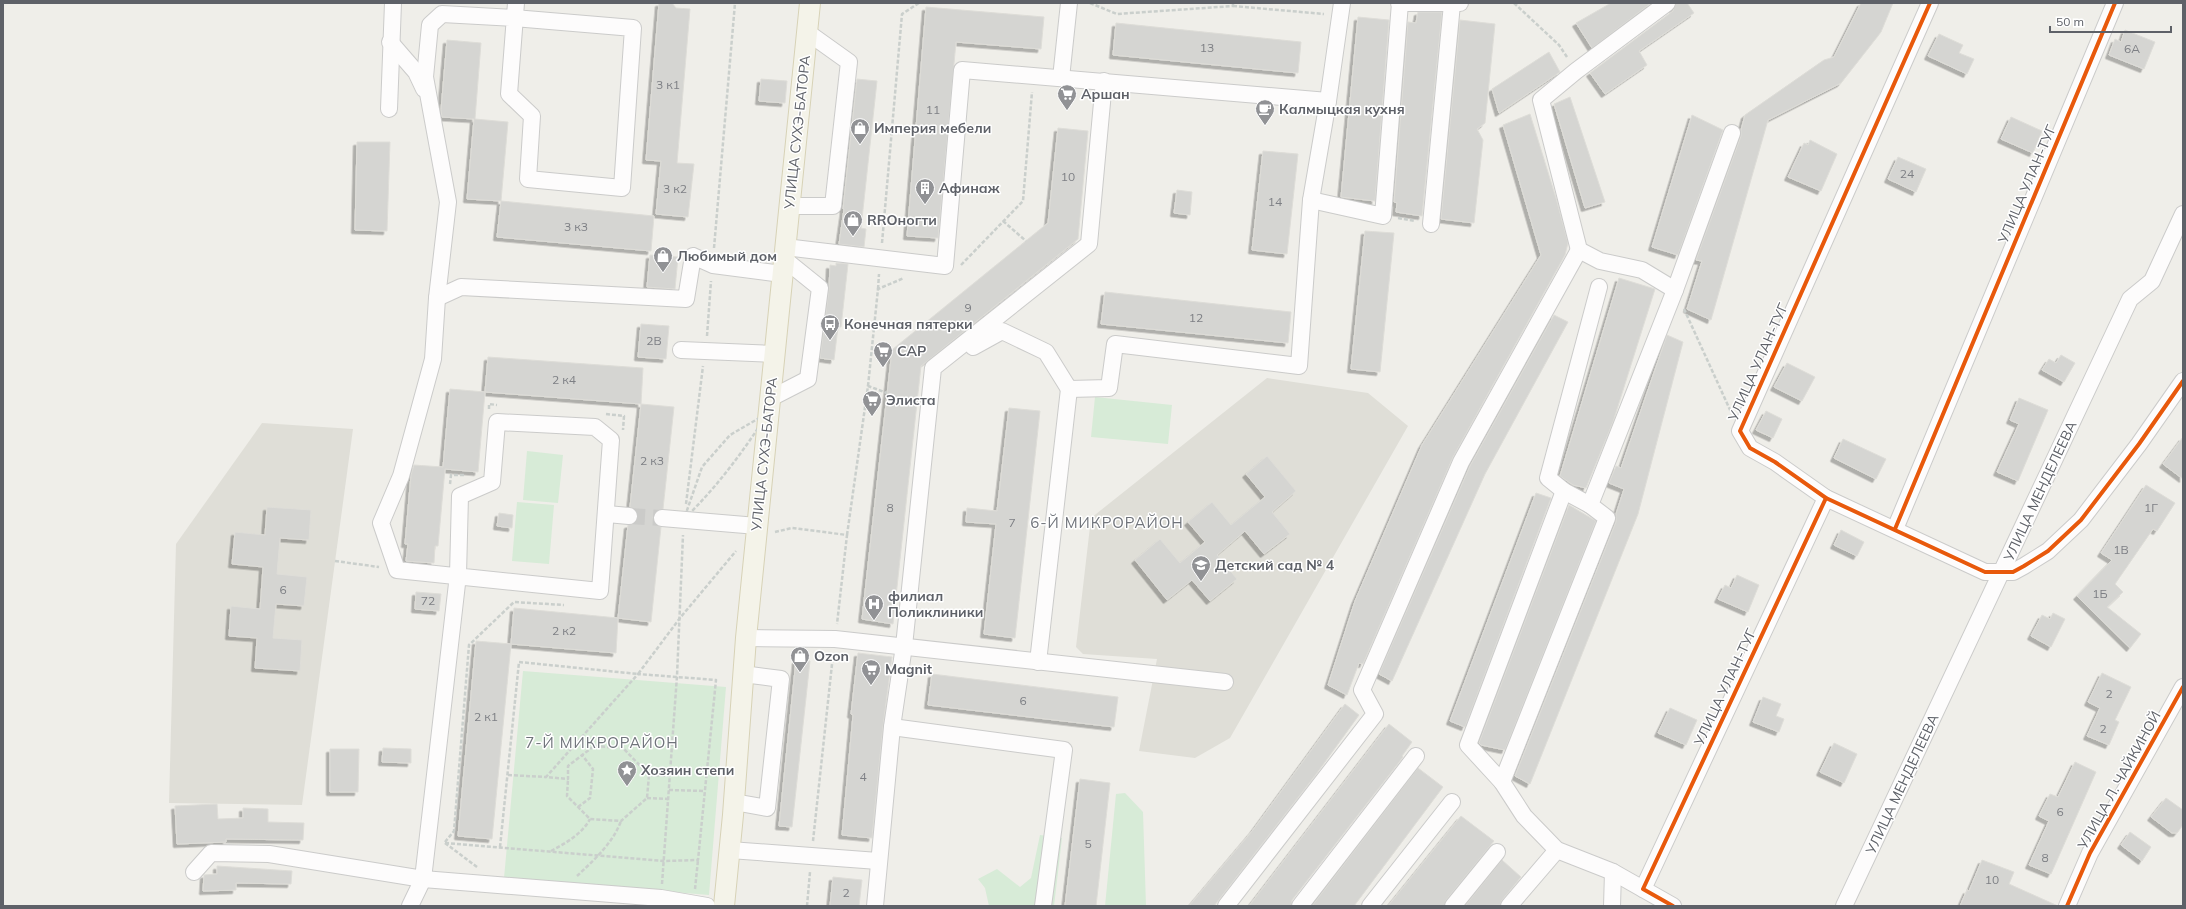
<svg xmlns="http://www.w3.org/2000/svg" width="2186" height="909" viewBox="0 0 2186 909" font-family="Mulish,sans-serif">
<style>
.education{fill:#dfded7}
.green{fill:#d7ebd7}
.building{fill:#d5d5d2;stroke:#deddd8;filter:url(#shadow)}
.lines{fill:none;stroke-linecap:round;stroke-linejoin:round}
.minor-tunnel{stroke:#cbcbc9;stroke-width:16;stroke-dasharray:16 8;stroke-linecap:butt}
.minor-casing{stroke:#cbcbca;stroke-width:18}
.major-casing{stroke:#d7d2b6;stroke-width:22}
.path{stroke:#cacfcc;stroke-width:2.5;stroke-dasharray:4 2;stroke-linecap:butt}
.minor{stroke:#fdfcfc;stroke-width:16}
.major{stroke:#f4f3e9;stroke-width:20}
.cycleway-casing{stroke:#fff;stroke-width:6}
.cycleway{stroke:#e8590c;stroke-width:4}
.labels{text-anchor:middle;stroke-width:3;stroke-linejoin:round;paint-order:stroke}
.number-label{font-size:12px;fill:#7d7f84}
.poi-label{font-size:14px;font-weight:bold;fill:#5e6168;stroke:#fff;text-anchor:start}
.street-label{font-size:14px;fill:#5e6168;stroke:#fff}
.neighbourhood-label{font-size:15px;letter-spacing:1px;fill:#6f737a;stroke:#fff}
</style>
<defs>
<filter id="shadow"><feDropShadow dx="-3.5" dy="3.5" stdDeviation="0" flood-color="#0004"/></filter>
</defs>
<rect width="100%" height="100%" fill="#efeee9"/>
<!-- education -->
<g class="education">
<path d="M1267,378L1368,393L1408,426L1230,738L1195,758L1139,751L1157,659L1083,654L1076,647L1091,518Z"/>
<path d="M262,423L353,429L302,805L169,803L176,544Z"/>
</g>
<!-- green -->
<g class="green">
<path d="M1095,397L1172,405L1168,444L1091,437Z"/>
<path d="M527,451L563,455L558,503L523,500Z"/>
<path d="M517,502L554,505L549,564L512,561Z"/>
<path d="M523,671L726,687L709,895L504,878Z"/>
<path d="M1125,793L1143,812L1146,906H1105L1116,794Z"/>
<path d="M1040,835L1062,838L1054,906H989L985,888L978,879L997,869L1020,887L1031,878Z"/>
</g>
<!-- building -->
<g class="building">
<path d="M659,3H672L676,8L690,9L677,163L694,164L688,217L656,214L661,161L646,160Z"/>
<path d="M1611,3H1651L1592,48L1576,23Z"/>
<path d="M1676,3H1687L1694,13L1639,51L1647,65L1605,94L1590,73L1673,11Z"/>
<path d="M1861,3H1893L1881,32L1841,83L1768,120L1711,320L1687,309L1702,261L1696,260L1741,136V130L1745,115L1824,60L1834,57Z"/>
<path d="M926,7L1044,17L1041,49L956,42L938,238L907,236Z"/>
<path d="M1418,12H1442L1422,216L1396,212L1397,203L1394,202L1408,22L1416,23Z"/>
<path d="M1358,17L1389,20L1375,201L1341,197Z"/>
<path d="M1460,20L1495,24L1485,123L1477,129L1483,140L1474,223L1441,219Z"/>
<path d="M1116,23L1301,42L1298,73L1113,55Z"/>
<path d="M2125,30L2155,42L2144,69L2109,55L2115,39L2121,42Z"/>
<path d="M1939,34L1963,45L1959,53L1974,59L1967,74L1928,56Z"/>
<path d="M447,40L481,43L475,119L508,122L501,201L467,199L474,119L442,117L441,110Z"/>
<path d="M1549,52L1560,72L1499,113L1492,89Z"/>
<path d="M761,79L787,81L785,103L759,101Z"/>
<path d="M857,79L877,81L861,228L866,229L864,247L839,244L844,209H843Z"/>
<path d="M1570,97L1605,202L1585,208L1554,104Z"/>
<path d="M1530,114L1556,198L1568,243L1565,255L1453,457L1363,664L1359,663L1347,695L1328,685L1355,601L1422,445L1541,255L1503,125Z"/>
<path d="M1692,115L1723,130L1678,255L1652,247Z"/>
<path d="M2011,117L2042,131L2033,153L2001,139Z"/>
<path d="M1058,128L1088,131L1078,239L921,366L893,624L862,619L892,350L1048,223Z"/>
<path d="M1810,140L1837,154L1821,191L1788,177L1804,143L1808,145Z"/>
<path d="M357,142H390L387,231L355,230Z"/>
<path d="M1263,151L1298,154L1287,254L1252,250Z"/>
<path d="M1898,157L1926,169L1916,192L1888,179Z"/>
<path d="M1177,190L1192,192L1190,215L1174,213Z"/>
<path d="M501,201L654,216L651,251L497,237Z"/>
<path d="M1365,231L1394,233L1380,372L1351,369Z"/>
<path d="M650,255L678,257L675,289L647,287Z"/>
<path d="M836,263L848,264L841,327H838L834,360L820,358L829,289L830,265L836,266Z"/>
<path d="M1619,278L1655,289L1613,422L1586,488L1573,485L1560,476Z"/>
<path d="M1105,292L1291,312L1288,343L1101,324Z"/>
<path d="M1554,315L1568,322L1485,474L1392,681L1379,674L1470,466Z"/>
<path d="M641,324L669,326L666,359L638,357Z"/>
<path d="M1667,335L1683,342L1638,514L1530,784L1515,776L1616,522V514L1624,489L1609,483L1616,466L1621,468Z"/>
<path d="M2061,355L2075,363L2064,382L2042,370L2049,359L2056,363Z"/>
<path d="M488,357L643,368L641,404L485,392Z"/>
<path d="M1787,363L1815,377L1802,401L1774,387Z"/>
<path d="M450,389L485,392L478,472L445,469L438,546H435L434,563L406,561L408,544H405L411,475L414,465L443,467Z"/>
<path d="M2019,398L2048,410L2018,481L1997,472L2019,424L2010,420Z"/>
<path d="M641,404L674,407L663,509L658,510L653,517L654,522L661,527L651,622L618,618L628,525L633,524L638,517L637,512L630,507Z"/>
<path d="M1009,408L1040,411L1015,638L984,634L996,524L966,522L967,508L997,511Z"/>
<path d="M1766,411L1782,419L1773,438L1756,430Z"/>
<path d="M2183,437V479L2163,464Z"/>
<path d="M1843,439L1886,459L1876,479L1834,458Z"/>
<path d="M1267,456L1296,491L1272,512L1290,534L1264,554L1245,531L1217,555L1237,579L1210,601L1192,580L1167,600L1135,560L1160,539L1180,563L1205,542L1188,522L1212,502L1231,525L1265,497L1246,474Z"/>
<path d="M2146,485L2175,503L2157,531L2153,529L2115,584L2123,592L2107,607L2141,634L2130,648L2077,596L2112,560L2101,553Z"/>
<path d="M1536,493L1551,498L1465,727L1450,721Z"/>
<path d="M1569,505L1596,521L1505,750L1481,745L1479,743Z"/>
<path d="M267,507L311,510L309,540L280,538L277,574L307,577L304,606L276,604L273,638L302,640L300,671L255,668L257,638L229,636L231,606L260,609L263,567L232,564L235,532L265,535Z"/>
<path d="M499,513L513,515L512,528L497,526Z"/>
<path d="M1841,530L1864,542L1857,556L1834,545Z"/>
<path d="M1737,575L1759,585L1748,612L1718,599L1725,585L1731,588Z"/>
<path d="M416,592L441,594L439,611L415,609Z"/>
<path d="M514,608L618,618L616,653L511,644Z"/>
<path d="M2053,613L2065,619L2051,647L2031,636L2042,615L2050,619Z"/>
<path d="M476,641L511,644L492,839L458,836Z"/>
<path d="M858,653L892,657L883,726L872,838L842,835L853,715L851,714Z"/>
<path d="M796,660L810,661L792,827L779,826Z"/>
<path d="M2102,673L2131,687L2115,720L2119,722L2109,745L2087,736L2100,708L2088,702Z"/>
<path d="M932,674L1118,697L1114,727L928,705Z"/>
<path d="M1763,697L1781,704L1776,716L1784,719L1779,732L1753,722Z"/>
<path d="M1345,704L1359,715L1317,773L1214,906H1189L1253,830Z"/>
<path d="M1670,708L1697,720L1686,745L1658,733Z"/>
<path d="M1389,724L1412,742L1402,756L1403,757L1292,900L1291,906H1249Z"/>
<path d="M1834,743L1857,754L1844,783L1820,772Z"/>
<path d="M383,748L411,749V763L382,762Z"/>
<path d="M330,749H359L358,792H330Z"/>
<path d="M2075,762L2096,772L2051,874L2029,865L2049,821L2039,816L2050,794L2058,797Z"/>
<path d="M1418,768L1443,787L1354,906H1312Z"/>
<path d="M1080,779L1110,783L1096,906H1065Z"/>
<path d="M2166,798L2183,810V825L2177,833H2172L2151,817Z"/>
<path d="M217,804L218,819L243,818V808L268,809V822L304,823L303,840L226,839V842L177,844L175,806Z"/>
<path d="M1461,816L1494,841L1446,900L1444,906H1388Z"/>
<path d="M2130,832L2151,847L2142,861L2121,845Z"/>
<path d="M1502,860L1521,877L1502,900L1500,905L1465,906Z"/>
<path d="M1982,860L2014,872L2009,884L2058,906H1960L1967,890L1969,891Z"/>
<path d="M217,866L292,871L291,884L236,883V890L203,891L204,875L217,874Z"/>
<path d="M833,877L862,880L859,906H830Z"/>
</g>
<g class="lines">
<!-- minor-tunnel -->
<path class="minor-tunnel" d="M629,516L662,518"/>
<!-- minor casing -->
<g class="minor-casing">
<g id="minor">
<path d="M1399,3H1460"/>
<path d="M1667,3L1576,71L1541,100L1579,250L1600,261L1642,270L1675,290"/>
<path d="M1930,3L1740,431L1750,448L1775,462L1826,498L1985,572H2013L2024,566L2048,551L2081,520L2139,444L2183,381"/>
<path d="M390,42L416,72L424,89"/>
<path d="M1061,78L1069,3"/>
<path d="M389,109L393,3"/>
<path d="M1311,200L1383,216L1400,3"/>
<path d="M789,206H833L849,62L807,32"/>
<path d="M1431,224L1452,4"/>
<path d="M785,247L945,266L962,70L1328,101"/>
<path d="M437,298L461,287L686,299L693,256L713,265L782,274"/>
<path d="M973,347L1002,331L1046,352L1069,389L1109,388L1115,344L1299,366L1311,200L1328,101L1342,3"/>
<path d="M681,350L774,354"/>
<path d="M769,399L808,379L820,288L784,259"/>
<path d="M1590,505L1564,491L1548,478L1599,287"/>
<path d="M607,514L629,516"/>
<path d="M662,518L757,526"/>
<path d="M1895,529L2115,3"/>
<path d="M746,638L835,639L1225,682"/>
<path d="M1038,662L1069,389"/>
<path d="M892,727L1064,750L1043,906"/>
<path d="M1502,782L1468,745L1564,491"/>
<path d="M734,802L767,808L781,679L743,674"/>
<path d="M730,850L878,861"/>
<path d="M194,872L211,853L269,854L423,879L661,898L707,906"/>
<path d="M1643,889L1826,498"/>
<path d="M410,906L423,879L458,575L460,496L492,482L497,422L595,427L611,440L600,591L397,570L381,523L401,476L433,359L437,298L448,202L425,77L430,25L442,14L514,18L633,28L622,188L528,179L532,116L509,94L516,3"/>
<path d="M875,906L892,727L904,646L933,368L1089,244L1104,81"/>
<path d="M1226,906L1375,714L1362,690L1461,462L1579,250"/>
<path d="M1300,906L1416,756"/>
<path d="M1370,906L1452,802"/>
<path d="M1453,906L1497,852"/>
<path d="M1509,906L1557,850"/>
<path d="M1612,906L1613,872"/>
<path d="M1673,906L1613,872L1557,850L1524,816L1502,782L1607,518L1590,505L1675,290L1732,133"/>
<path d="M1844,906L2130,299L2152,281L2183,214"/>
<path d="M2067,906L2090,853L2183,687"/>
</g>
</g>
<!-- major casing -->
<g class="major-casing">
<path id="major" d="M724,906L733,815L746,638L810,3"/>
</g>
<!-- path -->
<g class="path">
<path d="M1090,3L1117,14L1233,6V3"/>
<path d="M1514,3L1559,45L1567,57"/>
<path d="M1233,6L1324,14"/>
<path d="M1398,218L1415,221"/>
<path d="M1003,221L1026,241"/>
<path d="M882,243L902,14L919,3"/>
<path d="M714,248L735,3"/>
<path d="M961,265L1023,201L1032,92"/>
<path d="M878,289L879,274"/>
<path d="M1684,309L1731,412"/>
<path d="M707,336L711,281"/>
<path d="M868,386L878,289L904,278"/>
<path d="M489,409V404L497,405"/>
<path d="M768,413C743,452 717,487 684,519L702,467L730,435Z"/>
<path d="M606,414L624,416L623,430"/>
<path d="M450,484L451,475H466"/>
<path d="M686,504L703,366"/>
<path d="M775,532L792,528L847,535L837,624"/>
<path d="M847,535L868,386L887,393"/>
<path d="M335,561L379,567"/>
<path d="M508,775L546,777"/>
<path d="M649,775L670,776"/>
<path d="M669,790L705,791"/>
<path d="M647,798L668,799"/>
<path d="M578,807L590,798L593,769L582,755"/>
<path d="M813,841L833,655"/>
<path d="M445,842L454,831L469,645L514,602L564,605"/>
<path d="M445,843L664,861L698,860L716,680L638,674L546,777L568,779V766L594,746L623,748L649,775L647,798L621,821L590,819L567,796L568,779"/>
<path d="M445,843L477,867"/>
<path d="M500,847L519,662L638,674L680,618L736,551"/>
<path d="M551,851C566,843 582,834 590,819"/>
<path d="M577,876C594,860 613,843 621,821"/>
<path d="M662,884L677,676L683,535"/>
<path d="M695,889L698,860"/>
<path d="M807,906L810,872"/>
</g>
<!-- minor -->
<use href="#minor" class="minor"/>
<!-- major -->
<use href="#major" class="major"/>
<!-- cycleway casing -->
<g class="cycleway-casing">
<g id="cycleway">
<path d="M1930,3L1740,431L1750,448L1775,462L1826,498L1985,572H2013L2024,566L2048,551L2081,520L2139,444L2183,381"/>
<path d="M1895,529L2115,3"/>
<path d="M1673,906L1643,889L1826,498"/>
<path d="M2067,906L2090,853L2183,687"/>
</g>
</g>
<!-- cycleway -->
<use href="#cycleway" class="cycleway"/>
</g>
<!-- icons -->
<defs>
<g id="supermarket-pin" transform="scale(1)"><path d="M0 17L-7.5 6A9.5 9.5 0 1 1 7.5 6Z" fill="#919295" stroke="#fff"/><path d="M-6-5.5h2.5l.6 2H6L4.5 2H-2.5L-4.4-4H-6ZM-1.5 3.2a1.3 1.3 0 1 0 .1 0ZM3 3.2a1.3 1.3 0 1 0 .1 0Z" fill="#fff"/></g>
<g id="cafe-pin" transform="scale(1)"><path d="M0 17L-7.5 6A9.5 9.5 0 1 1 7.5 6Z" fill="#919295" stroke="#fff"/><path d="M-5.5-4.5H6V0H3Q3 3.5 0 3.5H-2.5Q-5.5 3.5-5.5 0ZM3-3.2v2h1.7v-2ZM-6 4.5H4V6H-6Z" fill="#fff"/></g>
<g id="shop-pin" transform="scale(1)"><path d="M0 17L-7.5 6A9.5 9.5 0 1 1 7.5 6Z" fill="#919295" stroke="#fff"/><path d="M-5-2.5h2.3a2.7 3.5 0 0 1 5.4 0H5L5.5 6h-11ZM-1.5-2.5h3a1.5 2.3 0 0 0-3 0Z" fill="#fff"/></g>
<g id="building-pin" transform="scale(1)"><path d="M0 17L-7.5 6A9.5 9.5 0 1 1 7.5 6Z" fill="#919295" stroke="#fff"/><path d="M-4-6H4V6H1V3H-1V6H-4ZM-2.5-4.3h1.7v1.8h-1.7ZM.8-4.3h1.7v1.8H.8ZM-2.5-1h1.7V.8h-1.7ZM.8-1h1.7V.8H.8Z" fill="#fff"/></g>
<g id="bus-pin" transform="scale(1)"><path d="M0 17L-7.5 6A9.5 9.5 0 1 1 7.5 6Z" fill="#919295" stroke="#fff"/><path d="M-5-6H5V4H4V6H2V4H-2V6H-4V4H-5ZM-3.5-4V0h7V-4ZM-3.5 1.2v1.5H-2V1.2ZM2 1.2v1.5H3.5V1.2Z" fill="#fff"/></g>
<g id="school-pin" transform="scale(1)"><path d="M0 17L-7.5 6A9.5 9.5 0 1 1 7.5 6Z" fill="#919295" stroke="#fff"/><path d="M0-5L7-2L0 1L-7-2ZM-4 1L0 2.5L4 1V4Q0 6-4 4Z" fill="#fff"/></g>
<g id="hospital-pin" transform="scale(1)"><path d="M0 17L-7.5 6A9.5 9.5 0 1 1 7.5 6Z" fill="#919295" stroke="#fff"/><path d="M-5-5h3v3.5h4V-5h3V5h-3V1.5h-4V5h-3Z" fill="#fff"/></g>
<g id="sight-pin" transform="scale(1)"><path d="M0 17L-7.5 6A9.5 9.5 0 1 1 7.5 6Z" fill="#919295" stroke="#fff"/><path d="M0-6L1.8-2.2L6-1.7L2.9 1.2L3.7 5.4L0 3.3L-3.7 5.4L-2.9 1.2L-6-1.7L-1.8-2.2Z" fill="#fff"/></g>
</defs>
<g fill-rule="evenodd">
<use href="#supermarket-pin" x="1067" y="94"/>
<use href="#cafe-pin" x="1265" y="109"/>
<use href="#shop-pin" x="860" y="128"/>
<use href="#building-pin" x="925" y="188"/>
<use href="#shop-pin" x="853" y="220"/>
<use href="#shop-pin" x="663" y="256"/>
<use href="#bus-pin" x="830" y="324"/>
<use href="#supermarket-pin" x="883" y="351"/>
<use href="#supermarket-pin" x="872" y="400"/>
<use href="#school-pin" x="1201" y="565"/>
<use href="#hospital-pin" x="874" y="604"/>
<use href="#shop-pin" x="800" y="656"/>
<use href="#supermarket-pin" x="871" y="669"/>
<use href="#sight-pin" x="627" y="770"/>
</g>
<g class="labels">
<!-- number labels -->
<g class="number-label">
<text x="1207" y="52">13</text>
<text x="2132" y="53">6А</text>
<text x="668" y="89">3 к1</text>
<text x="933" y="114">11</text>
<text x="1907" y="178">24</text>
<text x="1068" y="181">10</text>
<text x="675" y="193">3 к2</text>
<text x="1275" y="206">14</text>
<text x="576" y="231">3 к3</text>
<text x="968" y="312">9</text>
<text x="1196" y="322">12</text>
<text x="654" y="345">2В</text>
<text x="564" y="384">2 к4</text>
<text x="652" y="465">2 к3</text>
<text x="890" y="512">8</text>
<text x="2151" y="512">1Г</text>
<text x="1012" y="527">7</text>
<text x="2121" y="554">1В</text>
<text x="283" y="594">6</text>
<text x="2100" y="598">1Б</text>
<text x="428" y="605">72</text>
<text x="564" y="635">2 к2</text>
<text x="2109" y="698">2</text>
<text x="1023" y="705">6</text>
<text x="486" y="721">2 к1</text>
<text x="2103" y="733">2</text>
<text x="863" y="781">4</text>
<text x="2060" y="816">6</text>
<text x="1088" y="848">5</text>
<text x="2045" y="862">8</text>
<text x="1992" y="884">10</text>
<text x="846" y="897">2</text>
</g>
<!-- poi labels -->
<g class="poi-label">
<text x="1081" y="99">Аршан</text>
<text x="1279" y="114">Калмыцкая кухня</text>
<text x="874" y="133">Империя мебели</text>
<text x="939" y="193">Афинаж</text>
<text x="867" y="225">RROногти</text>
<text x="677" y="261">Любимый дом</text>
<text x="844" y="329">Конечная пятерки</text>
<text x="897" y="356">САР</text>
<text x="886" y="405">Элиста</text>
<text x="1215" y="570">Детский сад № 4</text>
<text x="888" y="601">филиал<tspan x="888" dy="16">Поликлиники</tspan></text>
<text x="814" y="661">Ozon</text>
<text x="885" y="674">Magnit</text>
<text x="641" y="775">Хозяин степи</text>
</g>
<!-- street labels -->
<g class="street-label">
<text transform="translate(797 132) rotate(-84)" y="5">УЛИЦА СУХЭ-БАТОРА</text>
<text transform="translate(2027 184) rotate(-67)" y="5">УЛИЦА УЛАН-ТУГ</text>
<text transform="translate(1758 362) rotate(-66)" y="5">УЛИЦА УЛАН-ТУГ</text>
<text transform="translate(764 454) rotate(-84)" y="5">УЛИЦА СУХЭ-БАТОРА</text>
<text transform="translate(2040 491) rotate(-65)" y="5">УЛИЦА МЕНДЕЛЕЕВА</text>
<text transform="translate(1725 687) rotate(-65)" y="5">УЛИЦА УЛАН-ТУГ</text>
<text transform="translate(2119 780) rotate(-61)" y="5">УЛИЦА Л. ЧАЙКИНОЙ</text>
<text transform="translate(1902 784) rotate(-65)" y="5">УЛИЦА МЕНДЕЛЕЕВА</text>
</g>
<!-- neighbourhood labels -->
<g class="neighbourhood-label">
<text x="1107" y="528">6-Й МИКРОРАЙОН</text>
<text x="602" y="748">7-Й МИКРОРАЙОН</text>
</g>
</g>
<!-- border -->
<rect width="2186" height="909" fill="none" stroke="#5e6168" stroke-width="8"/>
<!-- scale -->
<path d="M2050 26v6h121v-6" fill="none" stroke="#5e6168" stroke-width="2"/>
<text x="2056" y="26" font-size="12" fill="#5e6168" stroke="#ffffff" stroke-width="3" paint-order="stroke">50 m</text>
</svg>
